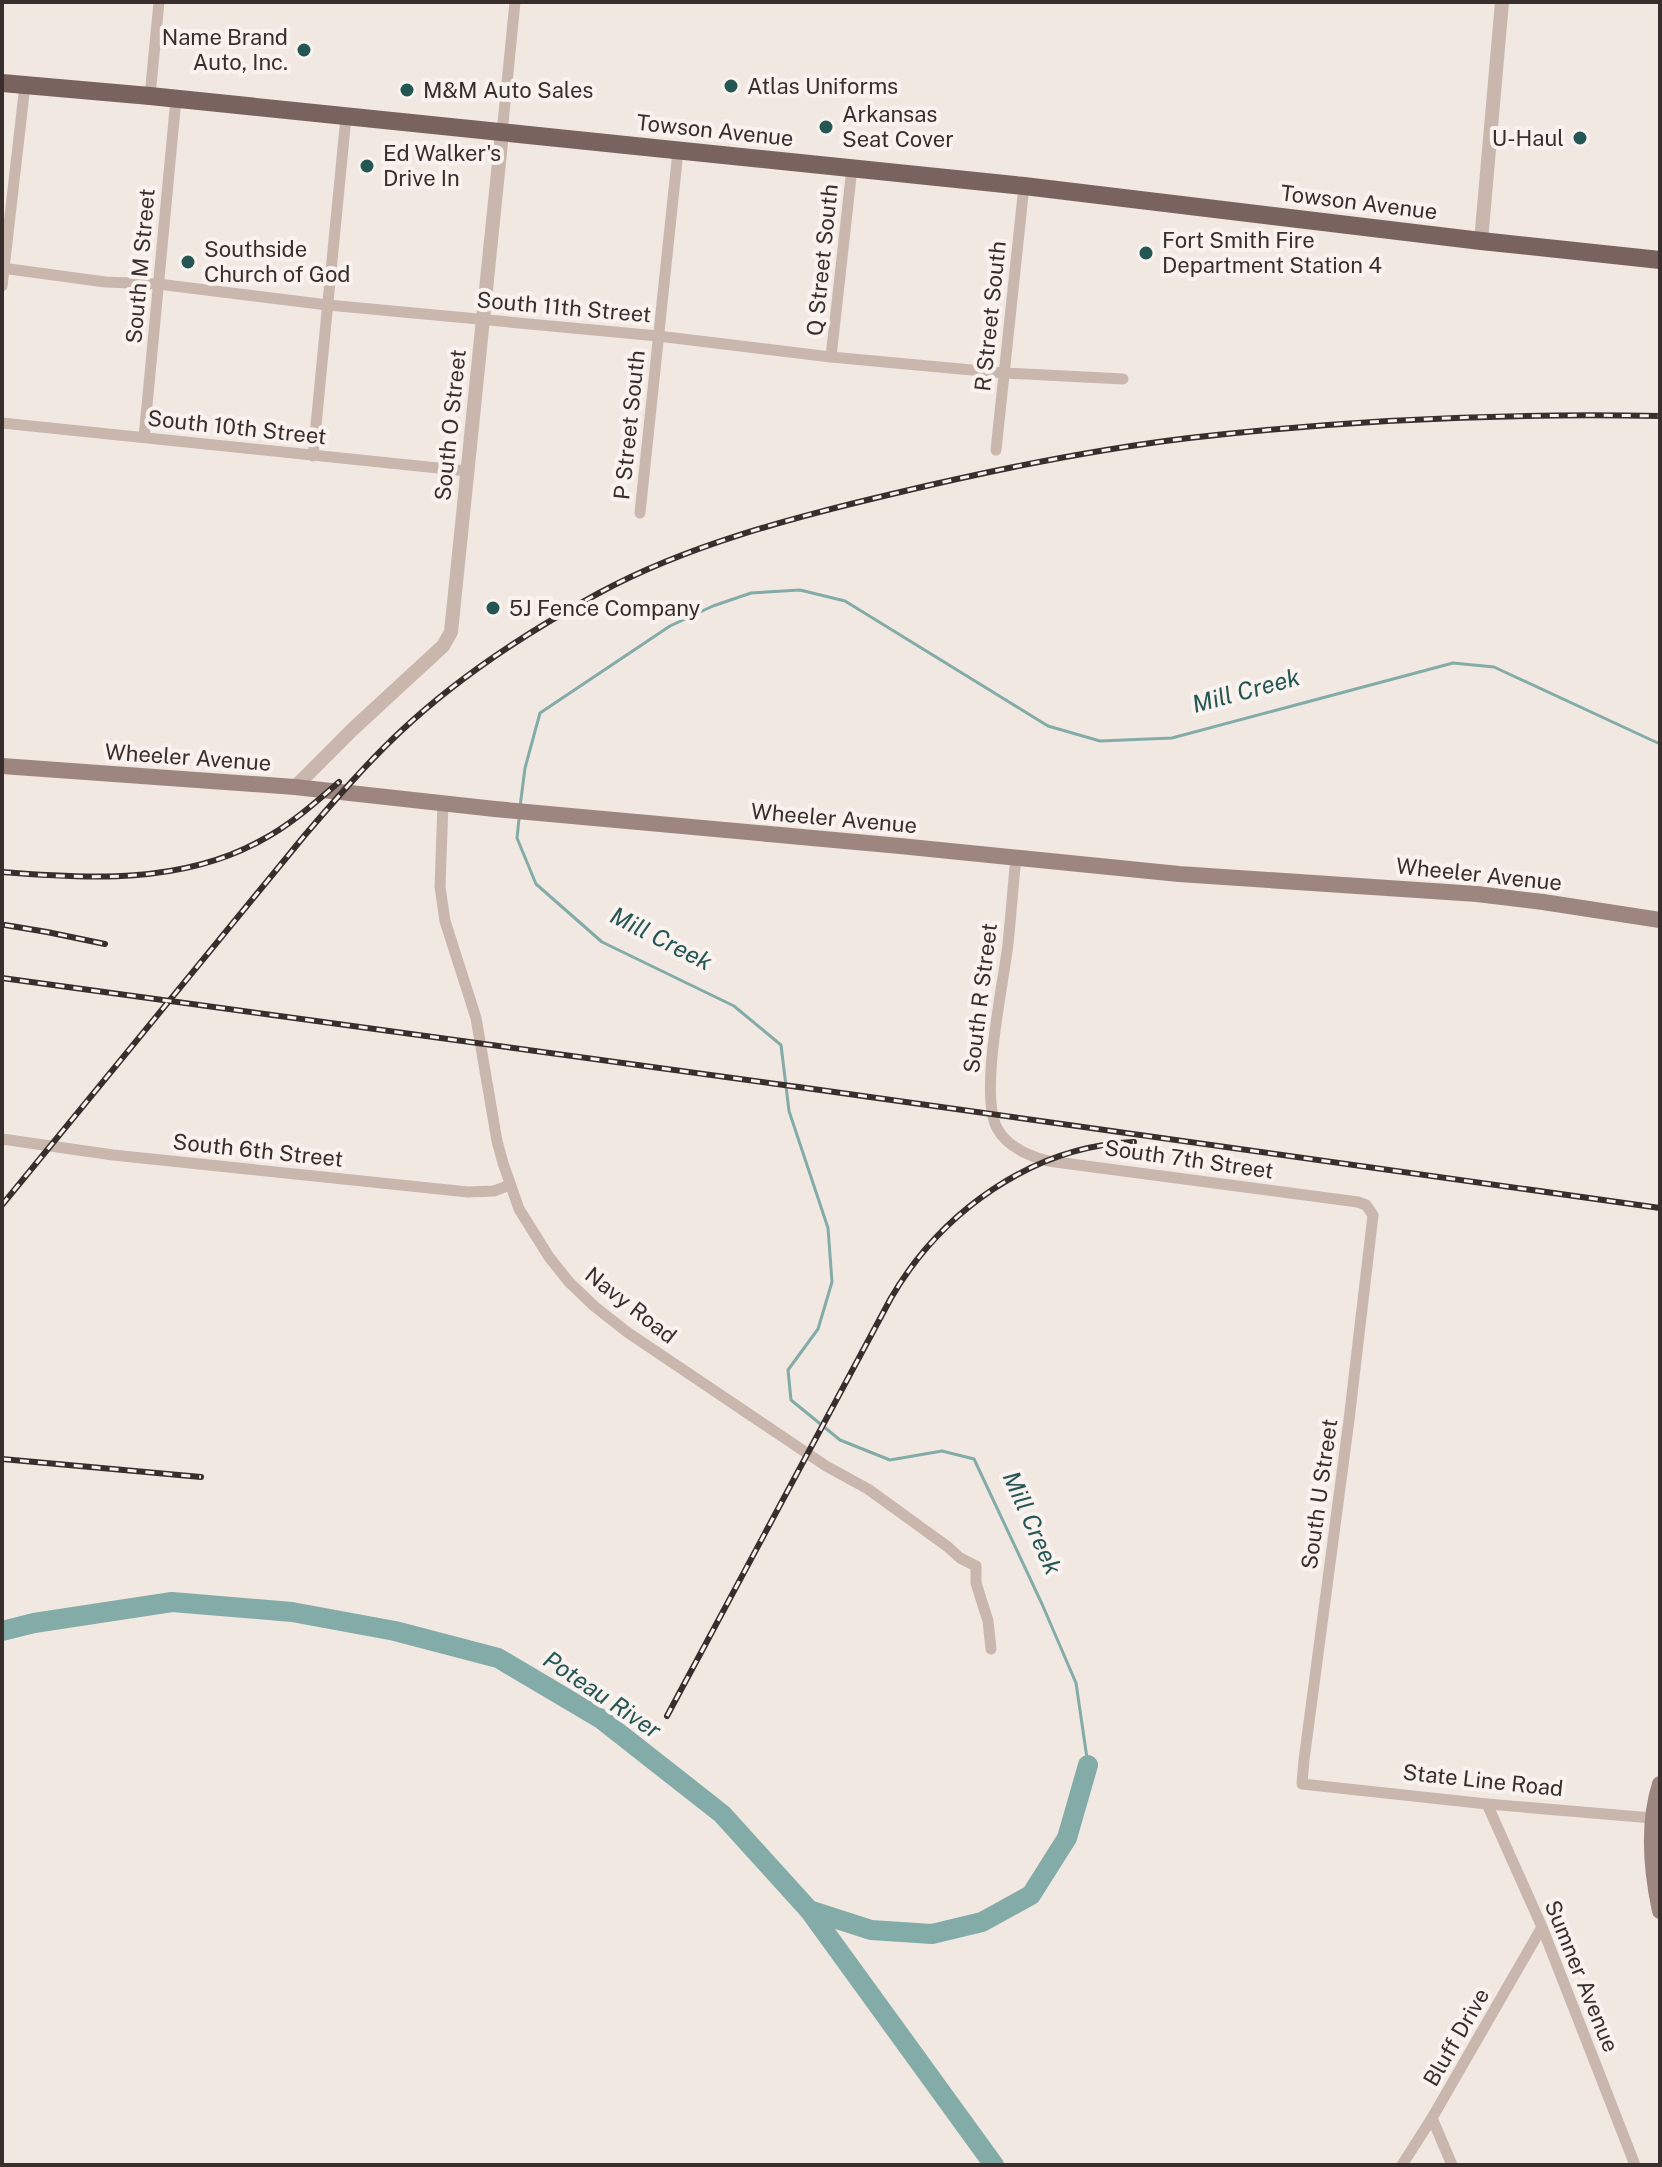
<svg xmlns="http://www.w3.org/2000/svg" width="1662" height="2167" viewBox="0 0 1662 2167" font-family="'Public Sans',sans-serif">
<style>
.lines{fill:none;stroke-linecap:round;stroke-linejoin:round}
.stream{stroke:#83aca8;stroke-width:3}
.river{stroke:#83aca8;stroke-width:20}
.minor{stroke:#c9b7ae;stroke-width:11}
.tertiary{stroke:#c9b7ae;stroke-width:14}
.secondary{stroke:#9d867f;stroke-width:16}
.primary{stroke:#79635e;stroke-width:18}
.rail-casing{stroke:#382e2c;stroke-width:6}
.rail{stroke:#f9f2ee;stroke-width:3;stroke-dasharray:9;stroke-linecap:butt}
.poi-dot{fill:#245653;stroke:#f9f2ee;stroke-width:3}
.labels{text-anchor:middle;stroke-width:8;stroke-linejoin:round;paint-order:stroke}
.poi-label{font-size:22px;fill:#382e2c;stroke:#f9f2ee;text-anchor:start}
.street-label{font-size:22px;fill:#382e2c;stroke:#f9f2ee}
.water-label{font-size:24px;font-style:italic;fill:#245653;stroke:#f9f2ee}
</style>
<rect width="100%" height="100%" fill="#f1e8e1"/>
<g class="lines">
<!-- stream -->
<g class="stream">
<path d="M520,807L525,768L540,713L670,626L713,606L751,593L800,590L845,601L1048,726L1100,741L1172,738L1453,663L1494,667L1660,744"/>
<path d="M519,819L517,838L536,884L602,942L734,1006L781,1045L789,1111L828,1228L832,1282L818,1329L788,1370L791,1400L840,1440L890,1460L942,1451L974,1459L1042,1604L1076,1683L1088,1765"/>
</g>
<!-- river -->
<g class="river">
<path d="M2,1631L34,1623L172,1602L292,1612L395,1631L498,1658L601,1719L722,1814L809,1910L994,2165"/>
<path d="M809,1910L871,1930L932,1934L982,1922L1031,1895L1067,1838L1088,1765"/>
</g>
<!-- minor -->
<g class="minor">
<path d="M150,96L159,2"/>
<path d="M502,133L515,2"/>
<path d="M2,268L105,282L158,284L328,305L658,336L831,357L1004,373L1123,379"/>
<path d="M2,286L25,85"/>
<path d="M831,357L852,168"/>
<path d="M2,423L467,471"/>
<path d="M144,437L176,99"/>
<path d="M996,450L1024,186"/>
<path d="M313,456L346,117"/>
<path d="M640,513L678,151"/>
<path d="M443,803L440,887L445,921L476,1018L497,1141L503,1163L519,1209L549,1257L569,1282L594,1306L627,1332L826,1466L868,1489L948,1547L960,1558L976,1566V1583L988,1621L991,1649"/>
<path d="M1016,857C1013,886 1011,915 1008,944C1003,987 979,1093 997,1128C1007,1147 1029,1156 1048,1161L1358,1202L1366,1205L1373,1215L1349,1420L1304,1760L1302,1784L1487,1804L1652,1818"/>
<path d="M2,1139L113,1155L468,1192L494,1191L510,1185"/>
<path d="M1487,1804L1542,1927L1635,2165"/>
<path d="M1432,2118L1452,2165"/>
<path d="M1402,2165L1432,2118L1542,1927"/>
</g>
<!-- tertiary -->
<g class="tertiary">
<path d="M1481,241L1502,2"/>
<path d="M295,787L353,729L443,646L451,632L502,133"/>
</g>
<!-- secondary -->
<g class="secondary">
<path d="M2,766L295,787L495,809L900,846L1179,874L1477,894L1543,902L1660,920"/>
<path d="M1660,1784C1647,1825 1651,1869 1660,1911"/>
</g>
<!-- primary -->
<path class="primary" d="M2,83L150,96L1024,186L1481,241L1660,260"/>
<!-- rail casing -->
<g class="rail-casing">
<g id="rail">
<path d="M2,872C88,879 182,884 260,841C289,826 314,804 339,782"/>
<path d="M5,925L47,932L105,944"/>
<path d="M2,978L813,1089L1660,1208"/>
<path d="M2,1205L305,835C335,800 366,764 400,732C458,677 529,631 599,593C687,545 795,517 892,494C988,471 1090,450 1189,438C1346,420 1502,413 1660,416"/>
<path d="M2,1459L201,1477"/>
<path d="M667,1716L891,1298C941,1212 1032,1146 1134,1142"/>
</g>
</g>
<!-- rail -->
<use href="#rail" class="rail"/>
</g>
<!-- markers -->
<g class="poi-dot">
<circle cx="304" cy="50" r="8"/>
<circle cx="731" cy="86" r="8"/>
<circle cx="407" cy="90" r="8"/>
<circle cx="826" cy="127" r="8"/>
<circle cx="1580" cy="138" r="8"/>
<circle cx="367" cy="166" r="8"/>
<circle cx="1146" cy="253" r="8"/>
<circle cx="188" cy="262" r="8"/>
<circle cx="493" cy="608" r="8"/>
</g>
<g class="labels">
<!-- poi labels -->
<g class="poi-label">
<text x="288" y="45" text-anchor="end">Name Brand<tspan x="288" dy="25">Auto, Inc.</tspan></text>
<text x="747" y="94">Atlas Uniforms</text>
<text x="423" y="98">M&amp;M Auto Sales</text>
<text x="842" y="122">Arkansas<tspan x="842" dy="25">Seat Cover</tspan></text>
<text x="1564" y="146" text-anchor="end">U-Haul</text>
<text x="383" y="161">Ed Walker's<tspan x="383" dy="25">Drive In</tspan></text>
<text x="1162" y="248">Fort Smith Fire<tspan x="1162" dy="25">Department Station 4</tspan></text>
<text x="204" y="257">Southside<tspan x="204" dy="25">Church of God</tspan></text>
<text x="509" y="616">5J Fence Company</text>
</g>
<!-- street labels -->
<g class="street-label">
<text transform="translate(715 130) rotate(6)" y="8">Towson Avenue</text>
<text transform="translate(1359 202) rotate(7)" y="8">Towson Avenue</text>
<text transform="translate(822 260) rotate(-84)" y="8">Q Street South</text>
<text transform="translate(140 266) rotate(-85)" y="8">South M Street</text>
<text transform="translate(564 307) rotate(5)" y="8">South 11th Street</text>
<text transform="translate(990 316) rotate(-84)" y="8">R Street South</text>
<text transform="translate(450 425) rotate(-84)" y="8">South O Street</text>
<text transform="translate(629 425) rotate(-84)" y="8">P Street South</text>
<text transform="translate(237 427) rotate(6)" y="8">South 10th Street</text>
<text transform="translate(188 757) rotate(4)" y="8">Wheeler Avenue</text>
<text transform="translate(834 818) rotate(5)" y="8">Wheeler Avenue</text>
<text transform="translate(1479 874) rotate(6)" y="8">Wheeler Avenue</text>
<text transform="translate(980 998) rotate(-83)" y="8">South R Street</text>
<text transform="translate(258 1150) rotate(6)" y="8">South 6th Street</text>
<text transform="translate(1189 1159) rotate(8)" y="8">South 7th Street</text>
<text transform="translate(631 1305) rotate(38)" y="8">Navy Road</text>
<text transform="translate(1319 1494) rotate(-82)" y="8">South U Street</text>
<text transform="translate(1483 1780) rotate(6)" y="8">State Line Road</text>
<text transform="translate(1582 1976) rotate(68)" y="8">Sumner Avenue</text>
<text transform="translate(1456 2037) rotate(-60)" y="8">Bluff Drive</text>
</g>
<!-- water labels -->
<g class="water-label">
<text transform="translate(1246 691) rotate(-15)" y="8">Mill Creek</text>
<text transform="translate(661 939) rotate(27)" y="8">Mill Creek</text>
<text transform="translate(1032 1523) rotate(66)" y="8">Mill Creek</text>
<text transform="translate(602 1695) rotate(34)" y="8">Poteau River</text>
</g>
</g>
<!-- border -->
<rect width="1662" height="2167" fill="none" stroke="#382e2c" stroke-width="8"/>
</svg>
